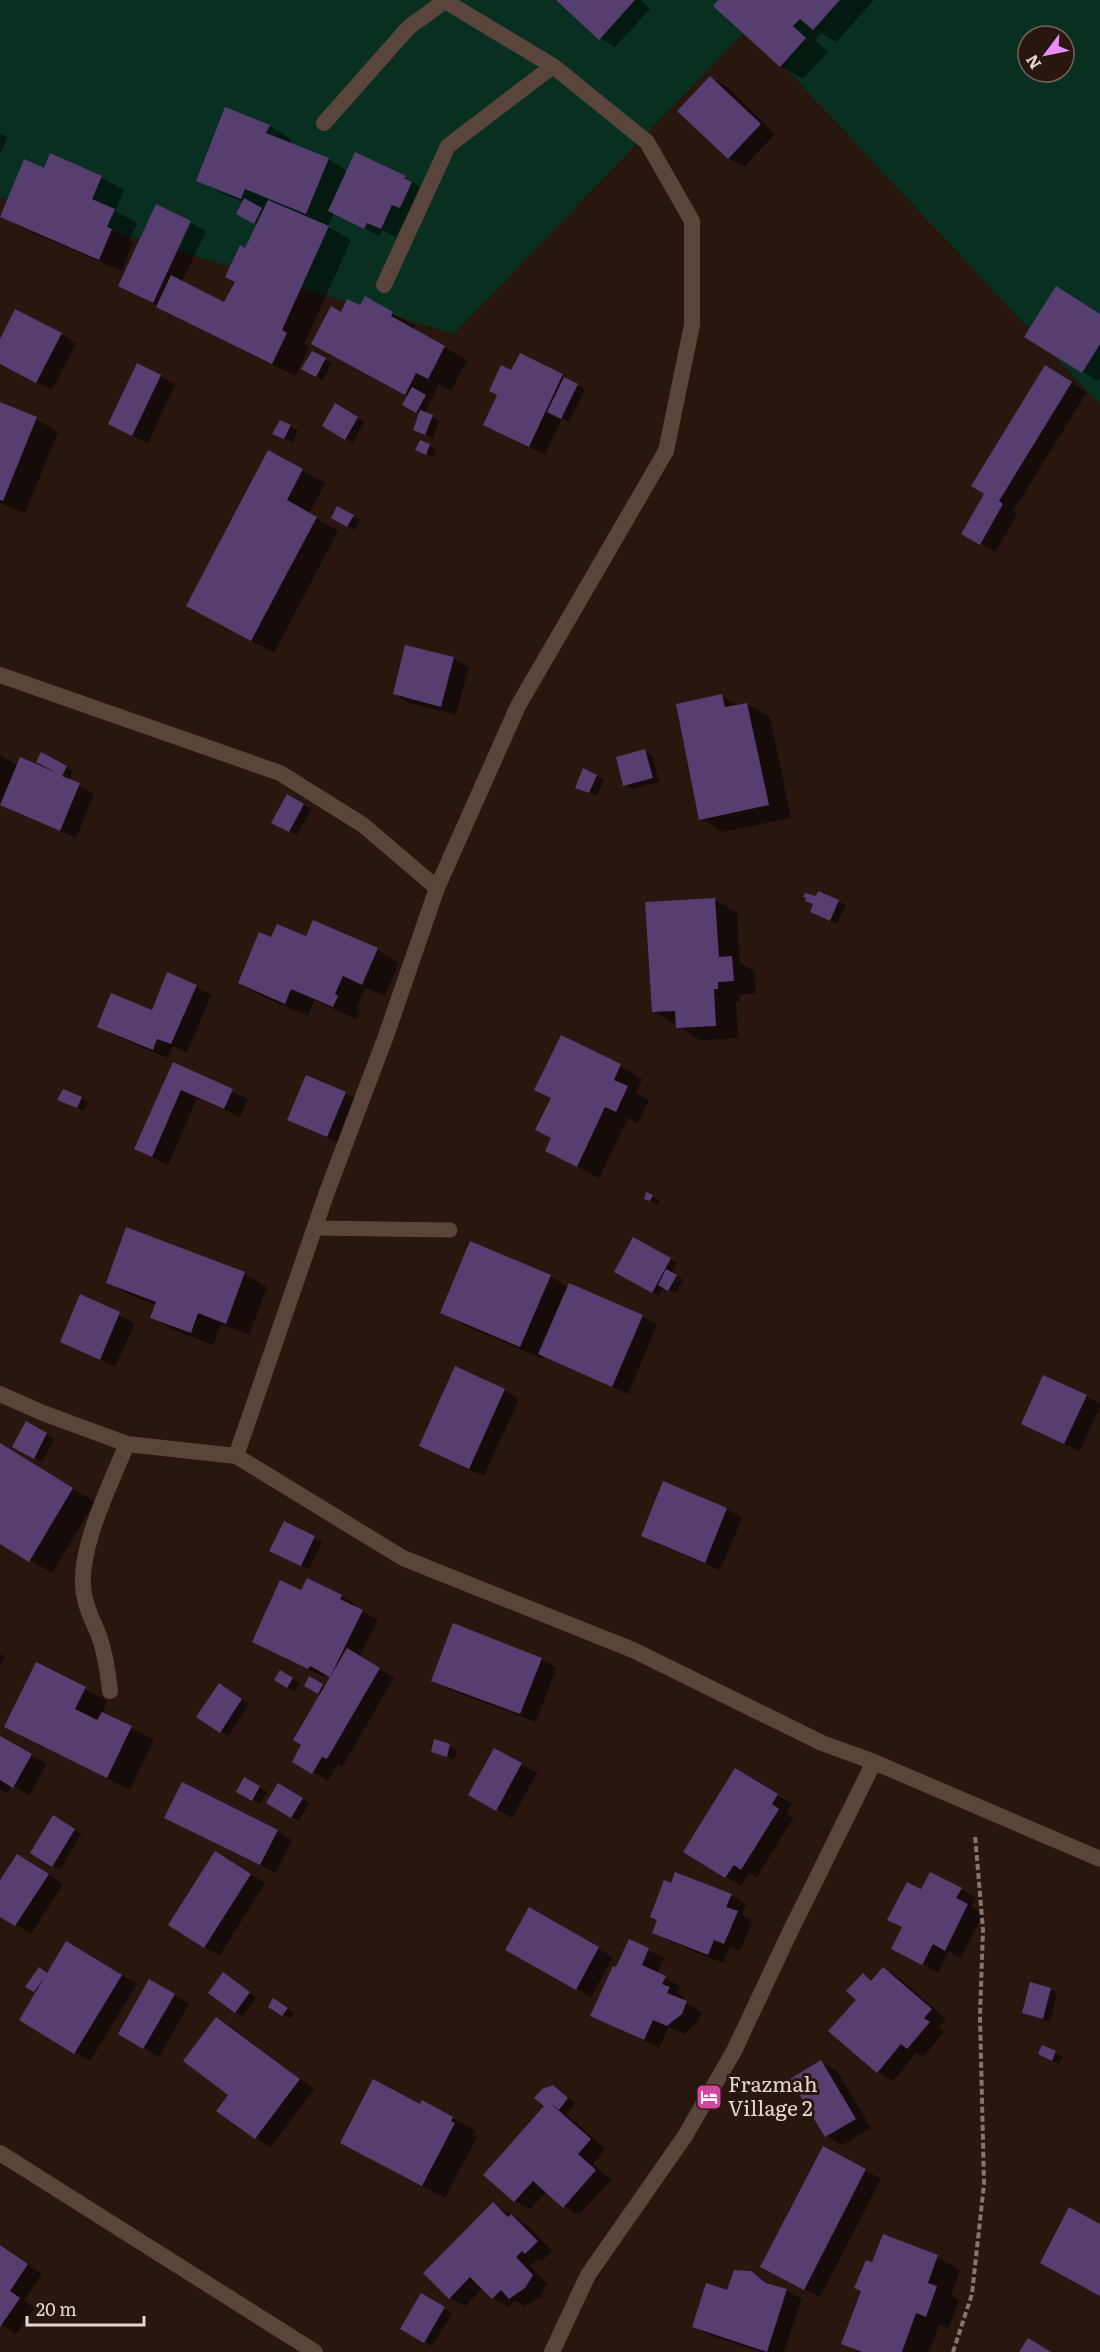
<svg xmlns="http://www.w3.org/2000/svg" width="1100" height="2352" viewBox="0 0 1100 2352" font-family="Literata,serif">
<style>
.green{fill:#082f1f;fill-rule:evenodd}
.shadow{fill:#0007}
.building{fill:#563e70}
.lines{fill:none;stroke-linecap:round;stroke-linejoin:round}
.path{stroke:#85756f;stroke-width:4;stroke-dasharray:6 3;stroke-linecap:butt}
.service{stroke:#5a453c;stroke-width:15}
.minor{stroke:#5a453c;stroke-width:16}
.labels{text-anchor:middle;stroke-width:6;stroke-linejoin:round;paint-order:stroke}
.poi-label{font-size:21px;fill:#e4d7d1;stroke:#28160f;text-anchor:start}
</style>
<rect width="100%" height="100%" fill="#28160f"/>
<!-- green -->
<path class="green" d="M0,0H1100V405L748,28L454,334L0,197ZM1028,36H1064V72H1028Z"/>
<!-- shadow -->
<g class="shadow">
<path d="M558,0H641L650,9L615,47L600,38Z"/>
<path d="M720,0H874L836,42L821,33L815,40L828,52L803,79L781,66Z"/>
<path d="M711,78L726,86L775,134L744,167L728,158Z"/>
<path d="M269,126L291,139L289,144L328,159L348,171L356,154L405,177L427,192L415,216L408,212L396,237L382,230L380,236L334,213L328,227L351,240L304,344L309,347L295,376L180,319L120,285L157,206L206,231L182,282L225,304L236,282L246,250L258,225L238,213L244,202L221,193L198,180Z"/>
<path d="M0,133L7,137L0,155Z"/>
<path d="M45,170L101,177L124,190L115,211L137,223L129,241L133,243L122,271L24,229L2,216Z"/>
<path d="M365,298L415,326L413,330L467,360L451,391L439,384L425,413L439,421L433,438L414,429L421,414L404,405L409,396L335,356L342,314L360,307Z"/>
<path d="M1100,315V378L1098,381L1026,337Z"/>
<path d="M61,334L76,343L52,390L0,363V343Z"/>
<path d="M312,353L332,363L323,380L303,369Z"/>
<path d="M520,355L562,375L585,390L569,422L562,418L545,455L500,433L512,372Z"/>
<path d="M160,376L175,385L148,443L125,432Z"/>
<path d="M1061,376L1087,392L1013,511L1017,514L996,552L963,533L986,493Z"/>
<path d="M0,404L36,419L58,432L25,513L0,503Z"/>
<path d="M335,405L364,422L353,443L324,426Z"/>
<path d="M280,421L298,431L292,442L282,437Z"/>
<path d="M429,446L436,450L433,458L424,453Z"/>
<path d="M269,452L325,483L309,514L338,531L274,653L210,618Z"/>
<path d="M337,508L360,520L355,530L333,518Z"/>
<path d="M453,658L469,667L456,715L410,703L394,694Z"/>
<path d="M722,696L739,706L747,704L770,717L791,818L723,832L701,819Z"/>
<path d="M645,751L652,755L659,782L632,789L625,785Z"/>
<path d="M41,754L73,771L69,780L94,794L76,838L17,813L0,803V755L17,765L64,778L65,776L38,761Z"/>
<path d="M584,770L604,780L597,796L584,791Z"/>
<path d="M287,796L311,809L297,835L273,822Z"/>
<path d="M819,893L846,905L837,924L819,916L817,898Z"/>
<path d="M715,900L737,913L740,963L754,971L756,993L740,995V1001L736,1002L738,1038L700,1040L654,1011Z"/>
<path d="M272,939L377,950L399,963L385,996L365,988L357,1008L360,1010L356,1019L314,1000L308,1016L262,996L239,983Z"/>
<path d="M196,987L211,995L187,1052L173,1046L168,1058L114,1035L99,1026L152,1012Z"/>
<path d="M174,1064L248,1099L240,1117L197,1098L168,1165L136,1149Z"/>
<path d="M620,1066L642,1079L636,1093L649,1100L638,1123L628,1118L599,1178L547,1151L553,1139L552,1099L536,1090Z"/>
<path d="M345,1094L360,1102L342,1145L289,1119Z"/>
<path d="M81,1098L88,1102L84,1111L67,1103Z"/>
<path d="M652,1196L659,1200L658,1204L645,1199Z"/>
<path d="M127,1229L245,1274L267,1287L249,1335L221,1324L213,1345L174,1330L151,1317L156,1305L130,1295L108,1282Z"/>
<path d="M634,1239L677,1263L672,1273L683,1280L676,1293L664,1287L659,1296L616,1271Z"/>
<path d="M550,1276L568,1287L642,1316L657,1325L628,1394L544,1356L543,1359L464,1325L442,1312Z"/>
<path d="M81,1296L135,1323L115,1367L62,1341Z"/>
<path d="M504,1390L519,1399L484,1476L436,1454Z"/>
<path d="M1086,1396L1100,1404V1407L1080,1451L1038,1432Z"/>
<path d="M27,1423L54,1439L42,1462L14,1447Z"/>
<path d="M0,1444L95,1502L52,1573L0,1542Z"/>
<path d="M664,1483L727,1509L742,1518L720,1570L658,1544L642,1535Z"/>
<path d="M284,1523L322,1542L309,1569L278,1554Z"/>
<path d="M302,1592L341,1596L356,1605L355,1608L378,1620L359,1657L394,1678L342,1767L338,1764L328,1781L294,1761L303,1744L322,1695L306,1685L309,1678L326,1688L332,1677L326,1673L324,1677L269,1650Z"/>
<path d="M0,1654L5,1657L0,1665Z"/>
<path d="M541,1659L556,1668L536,1722L448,1689L433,1680Z"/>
<path d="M37,1664L107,1701L102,1713L154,1740L130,1790L6,1726Z"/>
<path d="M280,1672L300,1683L295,1691L276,1680Z"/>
<path d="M226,1689L249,1704L228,1736L198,1716Z"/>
<path d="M0,1737L47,1764L29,1796L12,1785L7,1793L0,1789Z"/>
<path d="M435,1741L457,1750L454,1760L433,1751Z"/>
<path d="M494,1750L537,1773L512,1818L470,1794Z"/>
<path d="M245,1779L267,1792L260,1804L238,1792Z"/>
<path d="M751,1779L792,1804L786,1814L793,1818L757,1877L749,1873L741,1886L726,1877Z"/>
<path d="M279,1785L309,1803L299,1821L268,1803Z"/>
<path d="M53,1818L81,1834L60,1870L32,1853Z"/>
<path d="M182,1826L277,1831L292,1840L276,1873Z"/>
<path d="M231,1862L265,1883L220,1955L205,1947Z"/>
<path d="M33,1864L63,1884L31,1934L0,1915V1883Z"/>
<path d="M961,1889L976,1898L971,1907L983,1914L961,1958L949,1951L938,1972L908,1957L922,1891Z"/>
<path d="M731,1895L746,1904L742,1915L752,1922L740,1951L730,1947L723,1963L669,1941L654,1932Z"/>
<path d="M529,1909L613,1957L591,1997L507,1950Z"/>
<path d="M630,1941L664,1958L657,1974L680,1986L677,1993L684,1997L682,2001L702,2012L697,2022L684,2034L669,2027L659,2048L592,2015Z"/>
<path d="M67,1943L137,1984L90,2061L21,2019L37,1993L27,1987L48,1975Z"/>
<path d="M884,1969L899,1978L946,2019L939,2027L944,2032L923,2057L916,2053L893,2081L878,2072L858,1999L863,1975L874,1981Z"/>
<path d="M230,1978L256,1997L243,2016L236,2012Z"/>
<path d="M150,1981L189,2004L159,2057L120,2034Z"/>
<path d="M1050,1989L1057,1993L1050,2022L1024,2012Z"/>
<path d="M273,2001L294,2013L290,2019L270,2006Z"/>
<path d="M217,2019L232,2028L314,2089L271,2147L256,2138L230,2095Z"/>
<path d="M1043,2047L1063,2057L1059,2064L1047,2058Z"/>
<path d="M821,2062L837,2071L871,2128L842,2145L827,2136L792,2080Z"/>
<path d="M553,2086L575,2103L566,2114L605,2149L593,2164L611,2180L579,2215L564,2206L547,2191L530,2209L515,2201Z"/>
<path d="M421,2106L452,2118L475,2131L473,2135L477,2137L445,2198L342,2143Z"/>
<path d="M823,2148L881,2179L820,2297L777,2275Z"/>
<path d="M493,2204L526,2224L552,2251L541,2261L538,2259L530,2266L547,2284L540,2297L525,2306L515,2300L508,2307L493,2298L483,2288L465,2306L450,2298Z"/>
<path d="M0,2245L42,2274L24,2300L34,2308L16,2334L0,2324Z"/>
<path d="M937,2257L960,2270L951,2295L959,2300L949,2328L939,2325L929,2352H858L843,2343L873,2264Z"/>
<path d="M751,2272L773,2286L787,2291L802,2299L784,2352H761L709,2335L694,2326Z"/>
<path d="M421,2295L452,2313L432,2346L402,2328Z"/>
</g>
<!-- building -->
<g class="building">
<path d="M556,0H635L599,40Z"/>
<path d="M718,0H840L813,30L800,19L793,26L806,38L780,67L713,6Z"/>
<path d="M710,76L761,124L728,159L677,111Z"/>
<path d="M225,107L270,125L266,133L329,158L306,214L245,189L241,199L196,181Z"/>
<path d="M355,152L406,176L404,178L412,182L400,208L392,205L381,229L367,223L364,229L328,211Z"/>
<path d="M50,153L102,176L92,199L115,209L107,227L112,229L99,260L0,217L24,159L44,168Z"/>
<path d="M244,198L262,208L254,224L236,214Z"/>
<path d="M268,200L329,226L282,330L287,333L272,364L156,307L171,275L224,302L235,282L225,277L240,245L245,248Z"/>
<path d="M156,204L191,221L153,303L118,286Z"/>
<path d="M1056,286L1100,314V344L1082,373L1024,337Z"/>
<path d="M365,296L393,312L391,316L445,346L428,379L416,373L405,395L311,344L331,306L341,312L347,299L360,305Z"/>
<path d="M15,309L62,333L36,383L0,364V339Z"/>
<path d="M312,351L326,358L316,377L301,369Z"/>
<path d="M520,353L563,374L529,447L483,425L497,395L489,391L501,365L511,370Z"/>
<path d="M137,363L161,375L132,436L108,424Z"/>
<path d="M1045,365L1072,382L999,501L1003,504L980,545L961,534L984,494L971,486Z"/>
<path d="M564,377L578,384L561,419L547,412Z"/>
<path d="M412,387L426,395L416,413L402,405Z"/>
<path d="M0,402L37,417L3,501L0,500Z"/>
<path d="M335,403L358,417L345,440L322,426Z"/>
<path d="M420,410L433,415L425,435L413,430Z"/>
<path d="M280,420L291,425L284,439L272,434Z"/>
<path d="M420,440L430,444L426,455L415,450Z"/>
<path d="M268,450L303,469L287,500L317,517L251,641L186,606Z"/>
<path d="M337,506L354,515L347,527L331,518Z"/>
<path d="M405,645L454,657L441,707L393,694Z"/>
<path d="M722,694L725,707L747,703L769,805L699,820L676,704Z"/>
<path d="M645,749L653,778L623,786L616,757Z"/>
<path d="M41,752L67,766L62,776L80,783L60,831L0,805L20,757L57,773L36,762Z"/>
<path d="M583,768L597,775L589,793L575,788Z"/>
<path d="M287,794L304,804L289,832L271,823Z"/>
<path d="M818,891L839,900L830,921L810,912L813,904L805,901L806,898L803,897L805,893L816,896Z"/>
<path d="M715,898L719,957L732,956L734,981L718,982V989H714L716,1026L676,1028L675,1011L652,1012L645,902Z"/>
<path d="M313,920L378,948L362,985L343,976L335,994L338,996L333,1007L291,989L285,1004L238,983L259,932L271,937L277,924L306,936Z"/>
<path d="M167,972L197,985L171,1044L157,1039L153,1050L97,1027L111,993L152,1010Z"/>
<path d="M561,1035L621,1064L614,1080L628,1086L616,1112L605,1107L577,1167L545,1151L551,1138L535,1130L551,1098L534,1090Z"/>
<path d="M173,1062L233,1089L224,1109L181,1090L152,1157L134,1149Z"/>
<path d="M306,1075L346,1092L327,1137L287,1120Z"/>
<path d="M63,1089L82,1097L77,1108L57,1100Z"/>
<path d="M646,1192L653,1195L650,1201L644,1199Z"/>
<path d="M126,1227L245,1272L226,1324L198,1313L191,1333L150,1318L156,1302L106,1283Z"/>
<path d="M633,1237L671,1258L652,1293L614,1272Z"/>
<path d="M470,1241L551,1275L520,1347L440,1313Z"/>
<path d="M666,1269L677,1275L668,1291L658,1285Z"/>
<path d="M569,1283L643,1315L612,1387L538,1354Z"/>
<path d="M80,1294L120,1312L100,1360L60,1342Z"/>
<path d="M455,1366L505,1389L469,1469L419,1446Z"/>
<path d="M1043,1375L1087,1395L1064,1444L1021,1424Z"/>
<path d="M26,1421L47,1433L34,1459L12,1447Z"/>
<path d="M0,1443L73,1488L29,1562L0,1544Z"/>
<path d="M663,1481L727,1508L705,1563L641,1536Z"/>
<path d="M284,1521L315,1536L301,1566L269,1551Z"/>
<path d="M307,1578L342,1595L340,1599L363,1610L330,1677L310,1666L308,1669L252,1642L280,1580L301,1590Z"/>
<path d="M453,1623L542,1658L520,1714L431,1681Z"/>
<path d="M347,1648L380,1668L327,1759L322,1757L312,1774L292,1762L301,1745L293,1740Z"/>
<path d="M36,1662L86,1687L75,1709L97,1720L102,1712L132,1726L107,1778L4,1727Z"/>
<path d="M280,1670L293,1678L287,1688L274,1680Z"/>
<path d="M309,1676L323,1684L318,1694L304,1686Z"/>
<path d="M219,1683L242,1699L220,1733L196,1717Z"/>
<path d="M0,1736L32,1754L13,1788L0,1780Z"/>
<path d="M434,1739L450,1744L447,1757L431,1752Z"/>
<path d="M494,1748L522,1763L496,1811L468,1795Z"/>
<path d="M735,1768L778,1794L772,1804L779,1809L741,1870L734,1865L725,1878L683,1852Z"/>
<path d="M244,1777L260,1786L252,1801L236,1792Z"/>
<path d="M182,1782L278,1830L260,1865L164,1818Z"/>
<path d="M278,1783L303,1798L291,1818L266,1803Z"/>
<path d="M53,1815L75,1829L52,1867L30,1853Z"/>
<path d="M215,1851L251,1874L204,1948L168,1925Z"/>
<path d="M17,1854L49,1874L15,1926L0,1917V1880Z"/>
<path d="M675,1872L732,1894L726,1907L738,1911L724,1944L714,1940L708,1955L652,1933L657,1920L650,1917L664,1880L671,1883Z"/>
<path d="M930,1872L962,1888L956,1898L968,1904L945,1951L933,1944L922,1965L891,1949L902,1927L887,1920L907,1882L921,1889Z"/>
<path d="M529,1907L599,1947L576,1990L505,1950Z"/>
<path d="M629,1939L649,1948L642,1965L666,1976L662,1984L670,1987L667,1993L687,2001L682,2014L667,2026L653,2020L644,2040L590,2016L613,1966L616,1967Z"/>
<path d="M66,1941L122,1975L74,2054L19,2020L44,1978L34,1992L25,1987L39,1967L47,1973Z"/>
<path d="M883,1967L932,2009L924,2018L930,2022L907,2049L901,2044L877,2073L828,2031L856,2000L846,1991L863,1973L871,1981Z"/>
<path d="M223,1972L250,1992L235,2013L208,1993Z"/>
<path d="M149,1979L175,1994L143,2049L118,2034Z"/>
<path d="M1030,1982L1051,1988L1043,2019L1022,2013Z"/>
<path d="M273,1998L288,2008L282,2016L268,2007Z"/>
<path d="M216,2017L300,2079L255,2139L216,2111L228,2095L183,2061Z"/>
<path d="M1042,2045L1056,2051L1052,2061L1038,2054Z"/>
<path d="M821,2060L856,2119L825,2137L790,2079Z"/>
<path d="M373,2079L420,2104L422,2100L453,2117L451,2121L455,2123L422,2186L340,2143Z"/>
<path d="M553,2085L568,2098L559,2110L548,2101L591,2139L578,2154L596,2170L563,2208L533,2181L514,2202L483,2175L544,2106L534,2098L542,2089Z"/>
<path d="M823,2146L866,2169L804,2290L760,2267Z"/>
<path d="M493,2202L508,2217L511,2214L538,2241L525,2254L522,2251L516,2257L533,2275L525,2288L509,2299L501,2290L492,2299L470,2277L449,2299L423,2273Z"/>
<path d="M1069,2207L1100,2224V2296L1040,2263Z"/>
<path d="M883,2234L938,2255L928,2283L937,2286L926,2317L916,2313L902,2352H862L841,2344L861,2291L854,2288L866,2260L872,2262Z"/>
<path d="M0,2245L28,2264L10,2291L20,2298L0,2327Z"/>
<path d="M734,2270L751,2271L766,2283L787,2289L767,2352L692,2327L706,2283L727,2290Z"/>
<path d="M421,2293L445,2307L424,2343L400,2329Z"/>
<path d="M1028,2338L1051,2352H1019Z"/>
</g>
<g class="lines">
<!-- path -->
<path class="path" d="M953,2352L972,2294L984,2184L980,2016L983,1930L975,1835"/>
<!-- service -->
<path class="service" d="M315,1228L450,1230"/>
<!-- minor -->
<g class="minor">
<path d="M384,285L448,146L553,66"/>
<path d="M0,675L280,773L363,825L437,888"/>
<path d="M0,1394L43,1413L127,1444L236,1456L403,1558L633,1650L822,1743L874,1762L1100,1859"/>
<path d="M236,1456L327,1192L386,1036L437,888L518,706L666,451L692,325V221L647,142L553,66L445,1L409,27L324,123"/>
<path d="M110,1691C108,1671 105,1652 98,1633C92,1620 86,1608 84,1594C76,1552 111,1483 127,1444"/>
<path d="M0,2153L315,2352"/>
<path d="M552,2352L588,2275L685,2136L734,2051L789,1934L874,1762"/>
</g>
</g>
<!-- icons -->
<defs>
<g id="hotel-square" transform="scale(1.35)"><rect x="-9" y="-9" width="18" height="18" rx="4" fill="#d1479c" stroke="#28160f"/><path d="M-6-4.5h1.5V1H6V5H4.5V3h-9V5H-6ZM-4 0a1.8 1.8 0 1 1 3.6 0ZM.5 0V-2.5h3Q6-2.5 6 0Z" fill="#fff"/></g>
</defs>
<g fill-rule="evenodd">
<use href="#hotel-square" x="709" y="2097"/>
</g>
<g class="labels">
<!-- poi labels -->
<g class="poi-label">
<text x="728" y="2092">Frazmah<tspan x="728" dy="24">Village 2</tspan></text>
</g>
</g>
<!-- north arrow -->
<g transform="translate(1046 54) rotate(238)"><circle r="28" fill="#28160f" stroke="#73635d" stroke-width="1.5"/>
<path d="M0-4.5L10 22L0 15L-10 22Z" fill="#eb8dfc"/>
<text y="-9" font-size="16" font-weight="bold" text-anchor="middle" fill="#e4d7d1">N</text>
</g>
<!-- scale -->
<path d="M27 2316v9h117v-9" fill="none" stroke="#e4d7d1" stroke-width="3"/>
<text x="36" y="2316" font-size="18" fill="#e4d7d1" stroke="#28160f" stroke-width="4.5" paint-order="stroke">20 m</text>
</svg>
